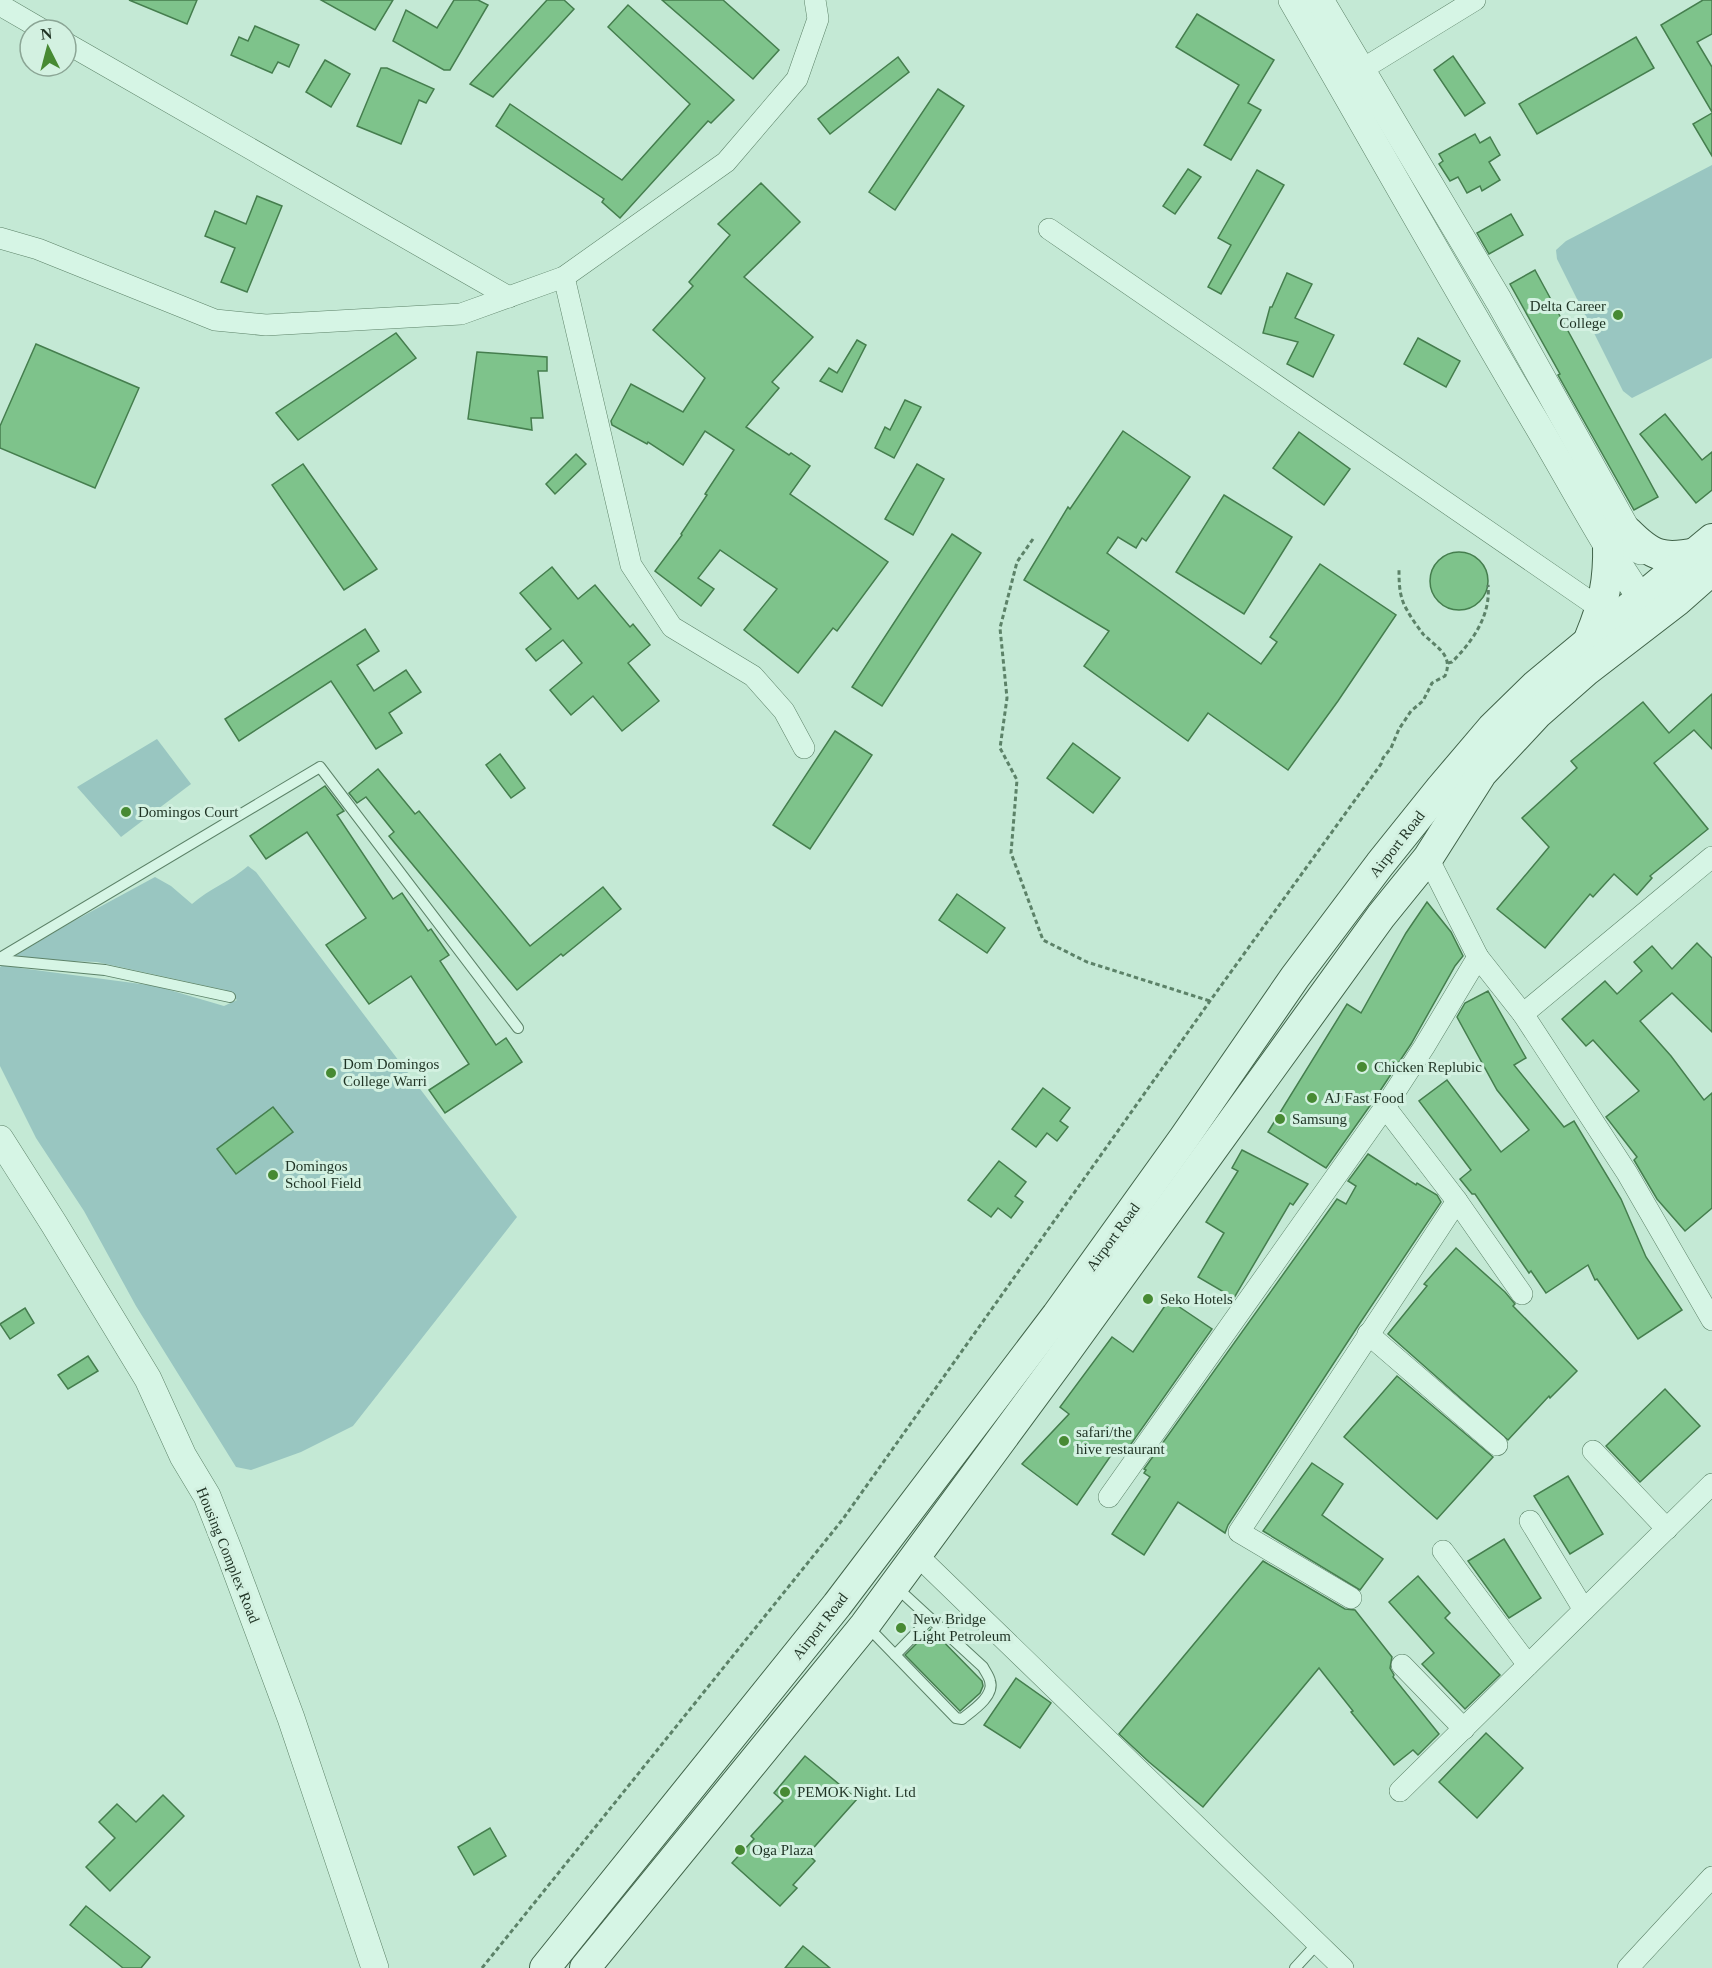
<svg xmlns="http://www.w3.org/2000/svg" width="1712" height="1968" viewBox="0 0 1712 1968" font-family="Georgia,serif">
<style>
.green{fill:#99c6c1}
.building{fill:#7ec38b;stroke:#457e4e;stroke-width:1.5}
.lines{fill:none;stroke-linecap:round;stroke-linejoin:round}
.service-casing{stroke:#5c8268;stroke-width:12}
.minor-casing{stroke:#5c8268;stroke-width:22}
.tertiary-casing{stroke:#5c8268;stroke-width:28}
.secondary-casing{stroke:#406349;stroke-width:32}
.path{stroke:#5c8268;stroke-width:3;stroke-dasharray:4.5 3;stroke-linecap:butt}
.service{stroke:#d6f5e5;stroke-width:10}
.minor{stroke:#d6f5e5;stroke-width:21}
.tertiary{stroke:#d6f5e5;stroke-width:27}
.secondary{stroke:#d6f5e5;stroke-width:30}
.poi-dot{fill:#478a33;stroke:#d3f1e1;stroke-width:2}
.labels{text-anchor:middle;stroke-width:6;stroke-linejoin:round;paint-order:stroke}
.poi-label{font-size:15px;fill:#1f3324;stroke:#d3f1e1;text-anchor:start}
.street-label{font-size:15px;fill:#1f3324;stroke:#d3f1e1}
</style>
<rect width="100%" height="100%" fill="#c4e9d5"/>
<!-- green -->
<g class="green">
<path d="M1712,165V358L1632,398L1623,391L1557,259L1556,250L1566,241Z"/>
<path d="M157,739L191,784L121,837L77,787Z"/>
<path d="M248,866L256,872L517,1217L353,1426L301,1452L251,1470L236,1467L136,1306L84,1211L36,1138L0,1066V967L5,964L20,968L156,986L224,1006L237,1000L225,990L97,962L69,961L15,956L70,923L155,877L171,886L192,904C209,889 231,881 248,866Z"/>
</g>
<!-- building -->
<g class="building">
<path d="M129,0H197L187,24Z"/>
<path d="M321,0H393L375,30Z"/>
<path d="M454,0H478L488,5L450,70H444L393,41L406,10L437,28Z"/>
<path d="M547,0H564L574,9L493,97L470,84Z"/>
<path d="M662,0H723L779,50L753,79Z"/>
<path d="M1703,0H1712V34L1697,42L1712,67V112L1661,25Z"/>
<path d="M628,5L734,100L711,123L708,121L620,218L602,202L604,199L496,126L510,104L622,180L690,104L608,27Z"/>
<path d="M1197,14L1274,60L1248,103L1261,110L1231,160L1204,145L1239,85L1176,47Z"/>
<path d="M255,26L299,45L289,67L278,62L272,73L231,55L239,37L248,41Z"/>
<path d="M1636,37L1654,68L1537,134L1519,104Z"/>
<path d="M1453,56L1485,103L1465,116L1434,70Z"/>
<path d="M898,57L909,72L830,134L818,119Z"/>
<path d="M325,60L350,74L331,107L306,92Z"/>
<path d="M381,68H387L434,89L426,103L419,100L401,144L357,126Z"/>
<path d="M938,89L964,106L895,210L869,192Z"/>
<path d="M1712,113V156L1693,124Z"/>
<path d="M1475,134L1480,143L1490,137L1500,155L1489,162L1500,180L1482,191L1480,186L1467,193L1458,177L1450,181L1439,164L1443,161L1439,154Z"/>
<path d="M1188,169L1201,177L1175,214L1163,206Z"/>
<path d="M1257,170L1284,185L1221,294L1208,287L1231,245L1218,238Z"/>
<path d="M761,183L800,222L744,277L813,337L772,382L779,388L746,427L789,455L791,453L810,466L790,494L888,562L837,631L833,628L798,673L744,630L777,589L720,550L698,578L714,589L701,606L655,571L682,535L681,534L707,495L705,494L734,450L705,431L683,465L648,442L647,444L612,425L611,421L631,384L683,412L705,378L653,330L693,286L689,282L730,235L718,224Z"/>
<path d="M257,196L282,206L247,292L221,282L235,248L205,236L215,211L246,224Z"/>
<path d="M1511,214L1523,235L1489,254L1477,233Z"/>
<path d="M1535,270L1658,497L1634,510L1558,375L1560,374L1510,284Z"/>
<path d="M1287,273L1312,284L1295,318L1334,335L1313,377L1287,364L1298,342L1263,333L1270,307H1272Z"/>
<path d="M396,333L416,358L298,440L276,413Z"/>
<path d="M1418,338L1460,361L1446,387L1404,364Z"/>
<path d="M857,340L866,345L842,392L820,381L829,368L837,373Z"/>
<path d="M36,344L139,388L95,488L0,448V426Z"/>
<path d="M477,352L547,357V371H538L543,418H531L532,430L468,419Z"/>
<path d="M905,400L921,407L894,458L875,448L885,427L890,430Z"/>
<path d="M1665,414L1702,460L1712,452V490L1696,503L1640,434Z"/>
<path d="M1123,431L1190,477L1146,541L1142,538L1136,548L1118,537L1107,553L1261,664L1277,642L1270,637L1320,564L1396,615L1338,701L1288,770L1208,713L1188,741L1084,666L1109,631L1024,580L1068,507L1070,509Z"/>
<path d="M1299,432L1350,469L1324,505L1273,468Z"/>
<path d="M576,454L586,464L555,494L546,484Z"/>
<path d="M303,464L377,569L344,590L272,485Z"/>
<path d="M917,464L944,479L913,535L885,519Z"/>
<path d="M1224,495L1292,537L1244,614L1176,572Z"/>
<path d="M952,534L981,553L882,706L852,687Z"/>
<circle cx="1459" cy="581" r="29"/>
<path d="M552,567L578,599L595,585L630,627L633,624L650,645L628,663L659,701L622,731L593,696L571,715L550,690L582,663L563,640L536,661L526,649L551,629L520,593Z"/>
<path d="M365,629L379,651L357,665L374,691L406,670L421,692L389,713L402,733L376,749L331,681L239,741L225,719Z"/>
<path d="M1712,694V749L1694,730L1654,763L1708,829L1650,876L1652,878L1637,895L1614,874L1593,897L1590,894L1545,948L1497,909L1549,847L1522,818L1577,768L1571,761L1643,702L1669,733Z"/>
<path d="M835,731L872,755L810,849L773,825Z"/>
<path d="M1073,743L1120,778L1093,813L1047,778Z"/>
<path d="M500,754L525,788L511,798L486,765Z"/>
<path d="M378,769L415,814L419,811L530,946L603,887L621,909L563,956L561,954L517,990L389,836L394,832L366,797L357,803L349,793Z"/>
<path d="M325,786L344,811L337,815L393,899L402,893L428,931L431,929L449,955L440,961L496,1045L506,1038L522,1062L445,1113L429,1090L469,1064L411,976L369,1004L326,945L366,918L307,832L266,859L250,836Z"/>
<path d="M957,894L1005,928L987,953L939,920Z"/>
<path d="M1427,902L1451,932L1463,956L1455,966L1411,1044L1374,1100L1326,1168L1268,1132L1347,1004L1361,1013L1406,933Z"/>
<path d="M1697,943L1712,958V1032L1672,993L1640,1021L1671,1056L1704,1100L1712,1093V1208L1685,1231L1657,1199L1634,1160L1637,1157L1606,1117L1639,1091L1593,1040L1586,1046L1562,1019L1605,981L1617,994L1642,971L1634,962L1652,946L1672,969Z"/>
<path d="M1488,991L1526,1058L1514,1065L1564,1127L1574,1121L1621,1199L1646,1257L1682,1310L1638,1339L1597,1279L1595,1280L1588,1265L1546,1293L1531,1271L1529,1273L1475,1194H1472L1460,1179L1471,1170L1419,1101L1447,1080L1501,1152L1529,1130L1497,1090L1457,1017L1465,1003Z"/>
<path d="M1043,1088L1070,1108L1060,1121L1068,1127L1057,1141L1047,1133L1036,1147L1012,1129Z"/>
<path d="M273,1107L293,1132L236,1174L217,1149Z"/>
<path d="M1242,1150L1308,1184L1293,1205L1290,1203L1234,1298L1198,1277L1224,1233L1206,1222L1238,1171L1232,1168Z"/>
<path d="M1368,1154L1416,1185L1417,1183L1437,1195L1441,1202L1358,1326L1228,1525L1225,1533L1178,1502L1144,1555L1112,1534L1150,1477L1144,1473L1146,1470L1144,1469L1337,1199L1346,1204L1356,1186L1348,1181Z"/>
<path d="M999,1161L1026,1182L1015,1196L1023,1202L1011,1218L998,1208L991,1217L968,1200Z"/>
<path d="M1456,1248L1505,1292L1515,1304L1513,1306L1577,1371L1550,1398L1549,1396L1508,1440L1388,1334L1427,1286L1424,1284Z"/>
<path d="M1169,1300L1212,1329L1124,1454L1116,1448L1077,1505L1022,1464L1069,1414L1060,1407L1112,1337L1133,1352Z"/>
<path d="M25,1308L34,1323L10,1339L0,1324Z"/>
<path d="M88,1356L98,1371L68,1389L58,1375Z"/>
<path d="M1397,1376L1493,1457L1437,1519L1344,1437Z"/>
<path d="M1665,1389L1700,1426L1640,1482L1606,1446Z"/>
<path d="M1312,1463L1343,1484L1322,1515L1383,1559L1360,1590L1263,1531Z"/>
<path d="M1568,1476L1603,1534L1570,1554L1534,1496Z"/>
<path d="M1504,1539L1541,1598L1509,1618L1468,1561Z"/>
<path d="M1263,1561L1345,1609L1355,1610L1392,1657L1390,1668L1394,1675L1393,1677L1439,1734L1418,1755L1413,1750L1394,1765L1351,1712L1353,1711L1319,1668L1203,1807L1149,1762L1119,1734Z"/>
<path d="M1418,1576L1450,1613L1445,1618L1500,1675L1465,1709L1422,1664L1434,1653L1389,1602Z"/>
<path d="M931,1629L982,1681L983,1686L980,1693L960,1711L905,1655Z"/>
<path d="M1016,1678L1051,1703L1020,1748L984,1725Z"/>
<path d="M1486,1733L1523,1768L1477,1818L1439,1782Z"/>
<path d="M805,1756L857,1799L808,1854L815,1861L793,1885L797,1888L780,1906L732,1863L754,1839L751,1836L783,1801L774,1793Z"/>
<path d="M163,1795L184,1816L110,1891L86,1867L115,1838L99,1822L117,1804L136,1822Z"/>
<path d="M490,1828L506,1856L474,1875L458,1847Z"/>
<path d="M86,1906L150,1957L141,1968H123L70,1925Z"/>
<path d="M803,1946L830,1968H785Z"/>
</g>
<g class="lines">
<!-- service casing -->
<g class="service-casing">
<g id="service">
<path d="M0,958L320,767L518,1028"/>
<path d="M0,960L105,970L230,997"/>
<path d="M866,1625L956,1718L962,1719C972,1711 995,1696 990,1681C989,1676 985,1671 983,1667L896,1587"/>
<path d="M895,1655L930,1619"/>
<path d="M1295,1968L1317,1944"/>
</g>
</g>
<!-- minor casing -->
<g class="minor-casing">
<g id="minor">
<path d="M0,5L43,30"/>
<path d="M66,43L509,297"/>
<path d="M1361,70L1475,0"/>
<path d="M1049,229L1601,609"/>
<path d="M0,238L38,249L215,320L266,325L461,314L564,277L726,162L797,79L818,19L815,0"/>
<path d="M564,277L631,565L672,627L753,676L784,711L804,748"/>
<path d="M1428,858L1478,957L1523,1014L1627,1173L1712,1320"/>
<path d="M1523,1014L1712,857"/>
<path d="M1385,1107L1457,1201L1522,1294"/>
<path d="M1368,1334L1497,1445"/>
<path d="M1593,1451L1667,1529"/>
<path d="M1109,1497L1385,1107L1424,1047L1478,957"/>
<path d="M1530,1521L1584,1610"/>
<path d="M1443,1551L1528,1665"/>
<path d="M917,1555L1343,1968"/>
<path d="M1351,1598L1239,1532L1457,1201"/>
<path d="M1402,1665L1464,1729"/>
<path d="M1400,1791L1712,1484"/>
<path d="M1628,1968L1712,1877"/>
</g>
</g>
<!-- tertiary casing -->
<g class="tertiary-casing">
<g id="tertiary">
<path d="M1292,0C1373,140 1452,281 1535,421C1573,485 1609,555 1653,615"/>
<path d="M1320,0L1499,301L1628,532L1641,551"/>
<path d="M0,1139L54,1224L148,1379L183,1456L207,1496L230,1554L291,1718L375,1968"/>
</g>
</g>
<!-- secondary casing -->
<g class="secondary-casing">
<g id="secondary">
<path d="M1628,532C1652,556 1663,560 1696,553"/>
<path d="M1590,637C1604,603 1609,581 1608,544"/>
<path d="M545,1968L837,1605L1057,1315L1184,1138L1295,977L1380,864L1441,788L1492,728L1536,685L1712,539"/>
<path d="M585,1968L865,1625L1060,1360L1381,916L1428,858L1482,773L1537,714L1587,670L1678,600L1712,570"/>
</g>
</g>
<!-- path -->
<g class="path">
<path d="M1033,539L1017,562L1000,628L1007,698L1000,748L1017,780L1011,853L1043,940L1087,962L1210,1001"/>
<path d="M1448,663L1452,662C1473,641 1491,615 1488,585"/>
<path d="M482,1968L843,1519L1210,1001L1381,764L1383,758L1391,748L1399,729L1411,711L1423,701L1432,683L1445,676C1454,655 1436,647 1423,634C1418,627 1411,618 1407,610C1399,597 1399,583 1399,568"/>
</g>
<!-- service -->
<use href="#service" class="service"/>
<!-- minor -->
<use href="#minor" class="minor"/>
<!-- tertiary -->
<use href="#tertiary" class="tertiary"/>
<!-- secondary -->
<use href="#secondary" class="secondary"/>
</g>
<!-- markers -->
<g class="poi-dot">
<circle cx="1618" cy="315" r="6"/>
<circle cx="126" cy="812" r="6"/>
<circle cx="1362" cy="1067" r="6"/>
<circle cx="331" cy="1073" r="6"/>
<circle cx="1312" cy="1098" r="6"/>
<circle cx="1280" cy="1119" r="6"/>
<circle cx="273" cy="1175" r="6"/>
<circle cx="1148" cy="1299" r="6"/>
<circle cx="1064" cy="1441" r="6"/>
<circle cx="901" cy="1628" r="6"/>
<circle cx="785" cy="1792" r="6"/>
<circle cx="740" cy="1850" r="6"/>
</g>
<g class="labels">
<!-- poi labels -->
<g class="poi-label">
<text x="1606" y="311" text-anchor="end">Delta Career<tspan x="1606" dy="17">College</tspan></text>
<text x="138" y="817">Domingos Court</text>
<text x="343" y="1069">Dom Domingos<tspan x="343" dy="17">College Warri</tspan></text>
<text x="1374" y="1072">Chicken Replubic</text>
<text x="1324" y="1103">AJ Fast Food</text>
<text x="1292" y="1124">Samsung</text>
<text x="285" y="1171">Domingos<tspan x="285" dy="17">School Field</tspan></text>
<text x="1160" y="1304">Seko Hotels</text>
<text x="1076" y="1437">safari/the<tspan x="1076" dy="17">hive restaurant</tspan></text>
<text x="913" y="1624">New Bridge<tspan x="913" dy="17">Light Petroleum</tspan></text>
<text x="797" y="1797">PEMOK Night. Ltd</text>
<text x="752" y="1855">Oga Plaza</text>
</g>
<!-- street labels -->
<g class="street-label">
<text transform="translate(1397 844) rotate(-52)" y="5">Airport Road</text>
<text transform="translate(1113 1237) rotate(-54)" y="5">Airport Road</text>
<text transform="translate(228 1555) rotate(68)" y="5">Housing Complex Road</text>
<text transform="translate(820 1626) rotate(-52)" y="5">Airport Road</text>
</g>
</g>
<!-- north arrow -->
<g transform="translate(48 48) rotate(354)"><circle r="28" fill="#d3f1e1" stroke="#8ba595" stroke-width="1.5"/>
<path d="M0-4.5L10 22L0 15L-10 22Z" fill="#478a33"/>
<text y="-9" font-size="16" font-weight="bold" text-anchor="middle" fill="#1f3324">N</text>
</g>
</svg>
